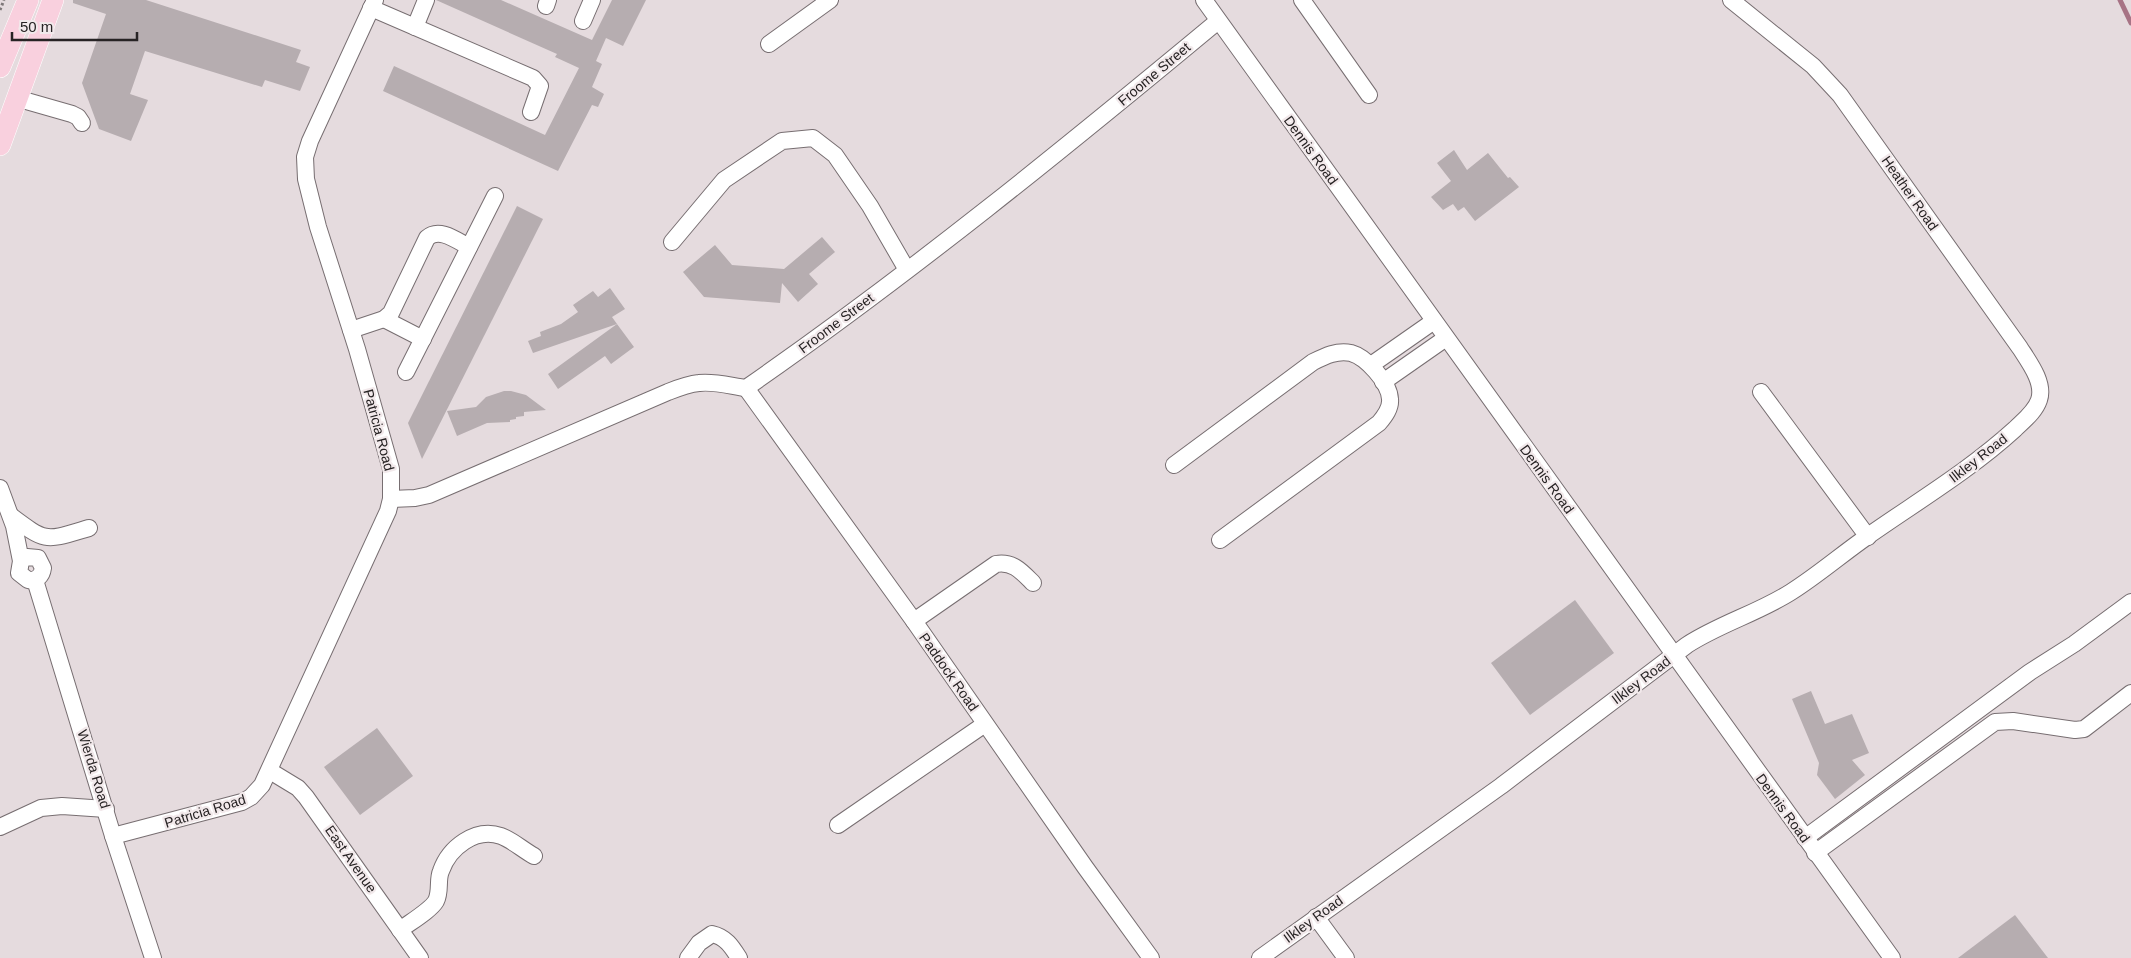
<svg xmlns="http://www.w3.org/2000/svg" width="2131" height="958" viewBox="0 0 2131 958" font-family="Arial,sans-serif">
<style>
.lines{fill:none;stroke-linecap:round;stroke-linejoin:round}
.stream{stroke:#a77385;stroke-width:5}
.building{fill:#b6adb0}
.minor-casing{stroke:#776e71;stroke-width:18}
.major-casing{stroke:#fff;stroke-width:22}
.path{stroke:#7e7879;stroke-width:3;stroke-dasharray:2.5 2.5;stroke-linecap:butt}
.minor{stroke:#fff;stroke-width:16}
.major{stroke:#f9d0de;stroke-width:21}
.labels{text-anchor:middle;stroke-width:4.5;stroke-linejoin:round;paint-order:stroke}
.street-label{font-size:14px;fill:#272324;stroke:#f2e9eb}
</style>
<rect width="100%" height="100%" fill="#e5dbde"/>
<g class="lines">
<!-- stream -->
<path class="stream" d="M2120,0L2131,23"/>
</g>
<!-- building -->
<g class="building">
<path d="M73,0H146L301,50L296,62L310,67L300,91L265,80L262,87L145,51L130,94L148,100L131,141L99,129L82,83L106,14L73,3Z"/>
<path d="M436,0H501L592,40L612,0H646L623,46L606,38L596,61L602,64L592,87L604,94L598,107L592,105L558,171L383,91L394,66L545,135L579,68L555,57L557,54Z"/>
<path d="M1454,150L1467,170L1488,153L1508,178L1510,177L1519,187L1475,221L1464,207L1458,211L1453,204L1443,210L1431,197L1451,181L1437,163Z"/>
<path d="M517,206L543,219L422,459L408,423Z"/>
<path d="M822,237L835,252L809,274L818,284L798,302L782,283L780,303L704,297L683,272L715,245L732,265L784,269Z"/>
<path d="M610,288L625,309L612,317L617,324L533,353L528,341L541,336L540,332L561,324L578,312L573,305L593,291L598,297Z"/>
<path d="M617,324L634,347L611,364L605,356L558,389L548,374Z"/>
<path d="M504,391H511L526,395L546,410L524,412V416L516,417V419L510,420V422L487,423L457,436L447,411L476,407L486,397Z"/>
<path d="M1575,600L1614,653L1530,715L1491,663Z"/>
<path d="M1811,691L1825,724L1852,714L1869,753L1852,760L1865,775L1835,799L1817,775L1819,763L1792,699Z"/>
<path d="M377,728L413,776L360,815L324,767Z"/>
<path d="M2015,915L2048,958H1958Z"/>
</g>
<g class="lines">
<!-- minor casing -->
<g class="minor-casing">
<g id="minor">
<path d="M1204,0L1892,958"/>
<path d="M1302,0L1369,95"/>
<path d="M546,6L548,0"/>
<path d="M371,8L533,78L540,86L531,112"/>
<path d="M583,21L592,0"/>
<path d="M415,27L426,0"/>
<path d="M769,44L830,0"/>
<path d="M16,98L72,114L78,117L82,123"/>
<path d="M672,242L724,180L782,141L813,138L835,155L870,206L907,270"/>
<path d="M384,319L423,339"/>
<path d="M351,330L384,319L391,313L427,238C439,227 456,240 469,247"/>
<path d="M1371,365L1434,321"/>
<path d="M406,372L495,196"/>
<path d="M1383,382L1446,338"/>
<path d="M746,388L914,621L1085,867L1151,958"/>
<path d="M1761,392L1868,537"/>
<path d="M1174,465L1313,362C1325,356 1337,350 1351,353C1366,357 1389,382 1390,399C1391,408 1385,416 1379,423L1220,540"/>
<path d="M0,488L14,526L21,561L19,573L28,580C37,581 42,576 43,568L38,558L27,557L21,561"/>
<path d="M391,499L415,498L429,495L668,392C678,388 688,384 699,383C714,381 731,386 746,388C910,274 1065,148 1218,21"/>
<path d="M11,516C47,543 45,541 89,528"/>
<path d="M35,580L113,836L153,958"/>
<path d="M914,621L996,564C1013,561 1022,572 1033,583"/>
<path d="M270,771L298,788L306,797L420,958"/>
<path d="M838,825L985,724"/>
<path d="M0,827L41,808L62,806L106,809"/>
<path d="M113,836L242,802L251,797L262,785L388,511L391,499V469L357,349L318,227L306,179L305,157L310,141L375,0"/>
<path d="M1805,838L2030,672L2074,644L2131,602"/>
<path d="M1815,853L1995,722L2013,721L2075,730L2084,729L2131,693"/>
<path d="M1316,917L1346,958"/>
<path d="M400,930C409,923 431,910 436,901C441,891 437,880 441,871C449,848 475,827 501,836C512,840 523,850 534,856"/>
<path d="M688,958L699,943L712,934C726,937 732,947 739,958"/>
<path d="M1260,958L1501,786L1687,645C1719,624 1758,613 1791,592C1818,575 1842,554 1868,536C1918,501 1970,470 2015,429C2023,421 2035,412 2039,400C2045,383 2029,362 2020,348L1840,95L1813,66L1731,0"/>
</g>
</g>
<!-- major casing -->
<g class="major-casing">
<g id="major">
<path d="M0,67L28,0"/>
<path d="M0,145L53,0"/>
</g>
</g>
<!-- path -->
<path class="path" d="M0,10L4,0"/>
<!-- minor -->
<use href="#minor" class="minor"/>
<!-- major -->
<use href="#major" class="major"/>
</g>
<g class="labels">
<!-- street labels -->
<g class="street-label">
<text transform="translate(1154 74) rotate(-40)" y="5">Froome Street</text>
<text transform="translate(1311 150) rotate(54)" y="5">Dennis Road</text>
<text transform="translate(1910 193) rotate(55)" y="5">Heather Road</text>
<text transform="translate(836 323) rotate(-37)" y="5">Froome Street</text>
<text transform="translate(379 430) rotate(75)" y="5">Patricia Road</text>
<text transform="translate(1978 458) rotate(-38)" y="5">Ilkley Road</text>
<text transform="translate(1547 479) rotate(54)" y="5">Dennis Road</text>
<text transform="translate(949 672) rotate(55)" y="5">Paddock Road</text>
<text transform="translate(1641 680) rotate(-37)" y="5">Ilkley Road</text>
<text transform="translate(94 769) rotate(73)" y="5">Wierda Road</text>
<text transform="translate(1783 808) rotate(54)" y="5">Dennis Road</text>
<text transform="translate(205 811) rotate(-17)" y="5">Patricia Road</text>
<text transform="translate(351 859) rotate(55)" y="5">East Avenue</text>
<text transform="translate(1313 919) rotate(-36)" y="5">Ilkley Road</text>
</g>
</g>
<!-- scale -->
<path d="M12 32v8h125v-8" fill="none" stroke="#272324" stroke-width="2.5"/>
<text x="20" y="32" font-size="15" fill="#272324" stroke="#f2e9eb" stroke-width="4" paint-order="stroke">50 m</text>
</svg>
